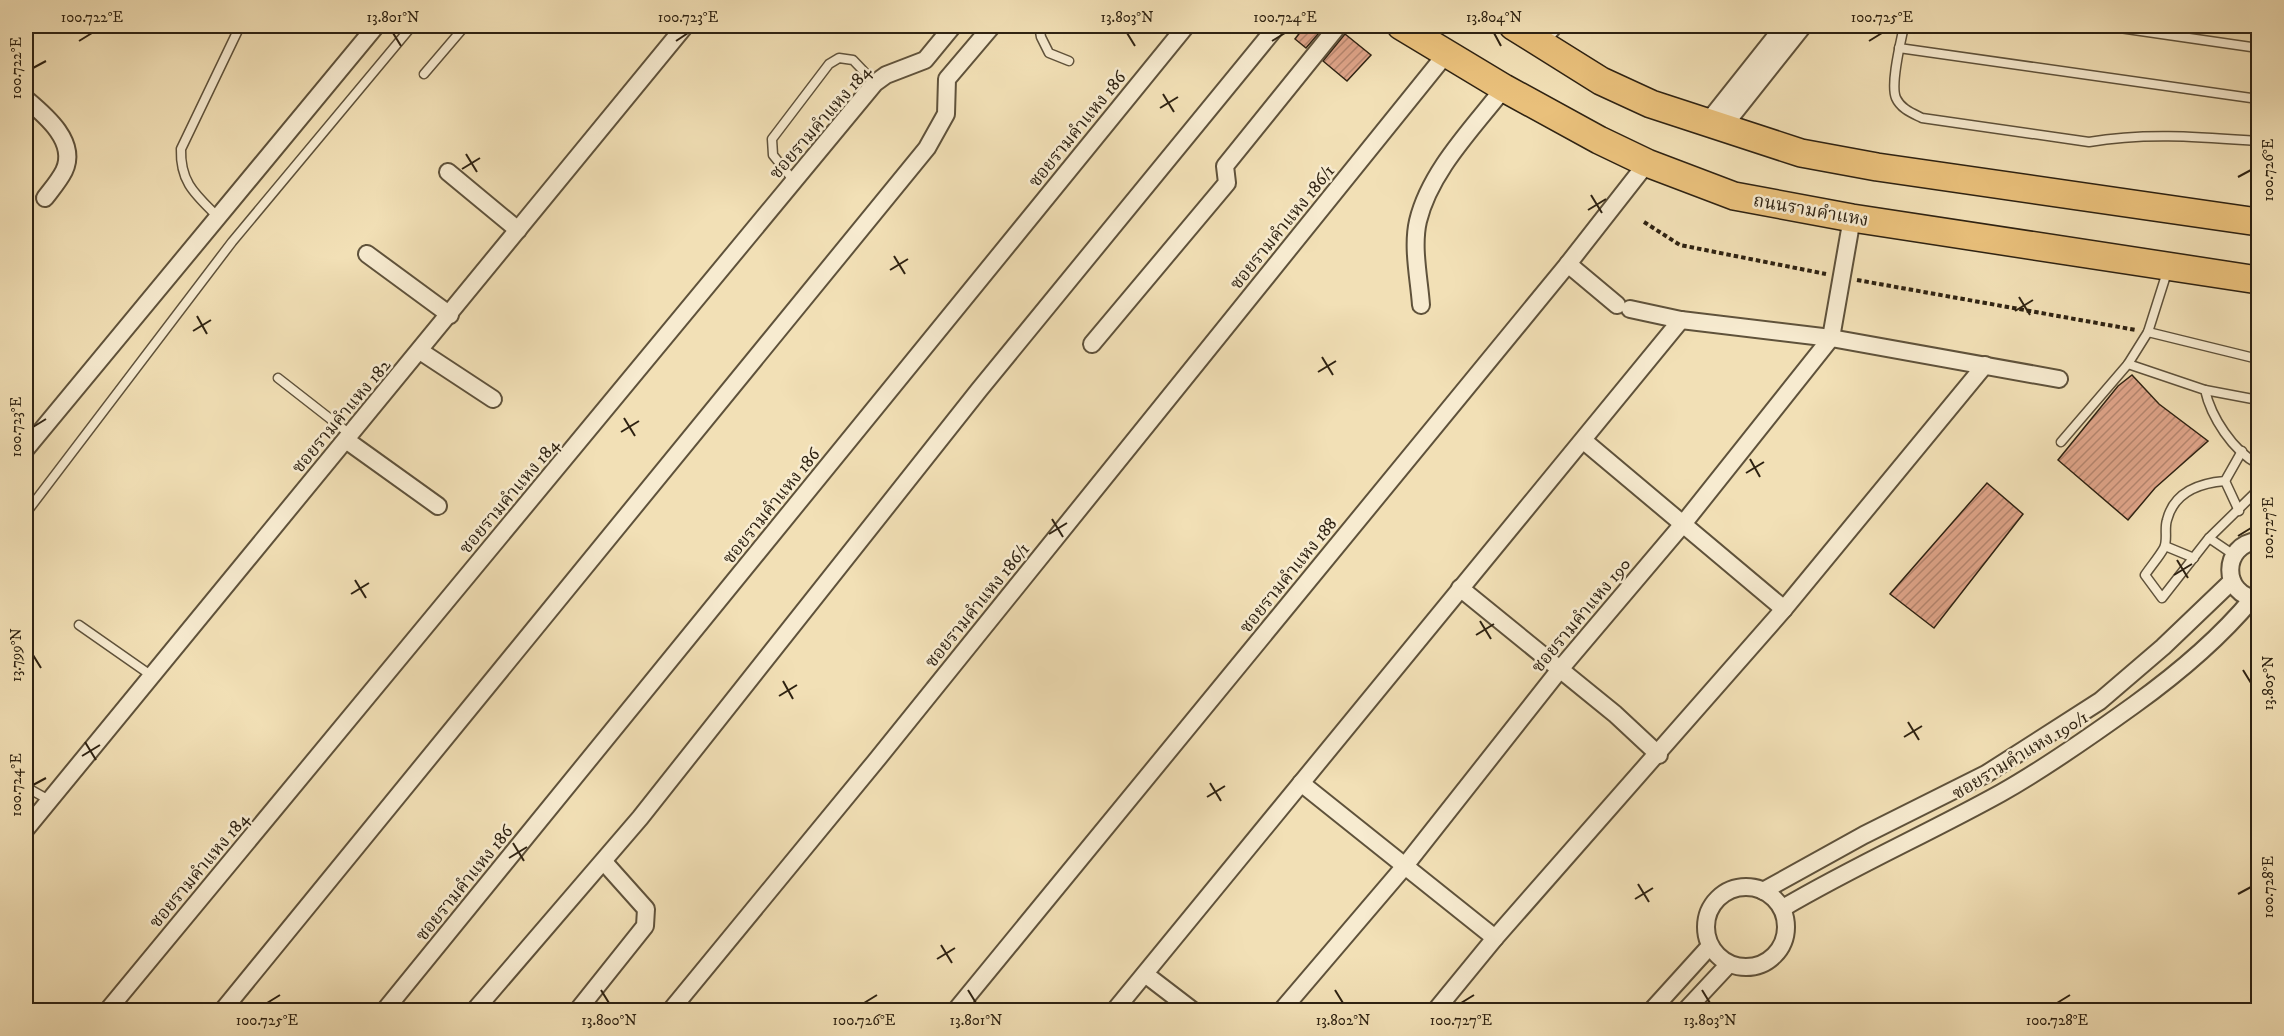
<svg xmlns="http://www.w3.org/2000/svg" width="2284" height="1036" viewBox="0 0 2284 1036" font-family="'IM FELL DW Pica','Noto Serif Thai',serif">
<style>
.building{fill:url(#building-hatch);stroke:#2e2212;stroke-width:1.5}
.lines{fill:none;stroke-linecap:round;stroke-linejoin:round}
.lane-casing{stroke:#5f523b;stroke-width:11}
.street-casing{stroke:#5f523b;stroke-width:20}
.primary-casing{stroke:#2e2212;stroke-width:30}
.path{stroke:#2e2212;stroke-width:4;stroke-dasharray:4.5 3;stroke-linecap:butt}
.lane{stroke:#f7ebd0;stroke-width:8}
.street{stroke:#f7ebd0;stroke-width:16}
.primary{stroke:#e9c07b;stroke-width:27}
.ticks{fill:none;stroke:#2e2212;stroke-width:2}
.labels{text-anchor:middle;stroke-width:5;stroke-linejoin:round;paint-order:stroke}
.street-label{font-size:18px;fill:#2e2212;stroke:#f7ebd0}
.neatline{fill:none;stroke:#2e2212;stroke-width:2}
.ticks-label{font-size:15px;text-anchor:middle;fill:#2e2212}
</style>
<defs>
<pattern id="building-hatch" width="6" height="6" patternUnits="userSpaceOnUse" patternTransform="scale(1.5)"><rect width="6" height="6" fill="#dfa489"/><path d="M-1 1l2-2M0 6l6-6M5 7l2-2" fill="none" stroke="#b5856f"/></pattern>
</defs>
<rect width="100%" height="100%" fill="#f2e0b6"/>
<filter id="stains"><feTurbulence type="fractalNoise" baseFrequency=".00333" numOctaves="4"/><feColorMatrix values="0 0 0 0 .2 0 0 0 0 .09 0 0 0 0 .02 0 0 0 .5 -.17"/></filter>
<radialGradient id="worn" r=".72"><stop offset=".6" stop-color="#630" stop-opacity="0"/><stop offset="1" stop-color="#630" stop-opacity=".3"/></radialGradient>
<!-- building -->
<g class="building">
<path d="M1305,26H1325L1306,48L1295,39Z"/>
<path d="M1345,34L1371,55L1347,81L1323,61Z"/>
<path d="M2132,375L2159,404L2208,441L2155,488L2128,520L2058,460L2118,386Z"/>
<path d="M1987,483L2023,514L1934,628L1890,594Z"/>
</g>
<g class="lines">
<!-- lane casing -->
<g class="lane-casing">
<g id="lane">
<path d="M1039,26L1041,37L1049,53L1069,61"/>
<path d="M1904,26C1901,41 1890,84 1896,98C1901,109 1912,113 1922,118L2089,142C2146,132 2202,137 2258,141"/>
<path d="M2106,26L2258,48"/>
<path d="M1899,48L2258,99"/>
<path d="M424,74L465,26"/>
<path d="M794,181L773,155L772,139L829,64L839,58L853,60L875,83"/>
<path d="M218,217C196,195 180,183 181,149L240,26"/>
<path d="M2168,269L2148,332L2128,364L2205,390C2211,417 2233,451 2258,464"/>
<path d="M2148,332L2258,359"/>
<path d="M278,378L351,435"/>
<path d="M2205,390L2258,400"/>
<path d="M2061,442L2128,364"/>
<path d="M2242,451L2225,481C2200,483 2174,492 2167,520C2164,529 2168,540 2164,548C2159,557 2151,566 2145,575L2162,598L2209,538L2258,490"/>
<path d="M2225,481L2239,511"/>
<path d="M26,513L232,242L412,26"/>
<path d="M2209,538L2234,555"/>
<path d="M2165,546L2194,558"/>
<path d="M79,625L152,676"/>
<path d="M26,787L49,800"/>
</g>
</g>
<!-- street casing -->
<g class="street-casing">
<g id="street">
<path d="M26,28L28,26"/>
<path d="M1539,43L1554,26"/>
<path d="M26,99C45,115 78,142 64,171C59,181 51,190 45,198"/>
<path d="M1707,123L1784,26"/>
<path d="M1722,128L1803,26"/>
<path d="M448,172L518,230"/>
<path d="M367,254L450,315"/>
<path d="M1568,264L1617,305"/>
<path d="M1421,305C1419,278 1412,247 1418,221C1430,171 1473,128 1504,88"/>
<path d="M1630,309L1681,320L1831,338L2059,379"/>
<path d="M1092,344L1227,183L1225,166L1338,26"/>
<path d="M420,351L493,399"/>
<path d="M346,440L438,506"/>
<path d="M1584,441L1784,609"/>
<path d="M26,449L376,26"/>
<path d="M2258,541C2221,544 2221,596 2258,599"/>
<path d="M1460,588L1615,714L1659,755"/>
<path d="M1301,783L1495,938"/>
<path d="M26,829L685,26"/>
<circle cx="1746" cy="927" r="40"/>
<path d="M1763,891L1864,835L1986,774L2100,701L2163,647L2232,581"/>
<path d="M1783,908C1854,866 1929,833 2001,793C2047,767 2091,736 2134,705C2177,674 2218,640 2252,599"/>
<path d="M1145,974L1192,1010"/>
<path d="M108,1010L875,83L886,75L925,60L953,26"/>
<path d="M223,1010L927,148L946,114L947,79L992,26"/>
<path d="M385,1010L1186,26"/>
<path d="M475,1010L640,818L979,390L1277,26"/>
<path d="M578,1010L645,926L646,909L604,862"/>
<path d="M671,1010L875,762L1446,54"/>
<path d="M956,1010L1568,264L1647,163"/>
<path d="M1115,1010L1681,320"/>
<path d="M1282,1010L1404,867L1561,668L1683,524L1831,338L1852,218"/>
<path d="M1436,1010L1495,938L1784,609L1985,365"/>
<path d="M1652,1010L1710,946"/>
<path d="M1686,1010L1729,964"/>
</g>
</g>
<!-- primary casing -->
<g class="primary-casing">
<g id="primary">
<path d="M1401,26L1504,88L1599,140L1647,163L1734,196L1852,218L2258,280"/>
<path d="M1513,26L1601,81L1651,104L1801,153L1877,167L2258,222"/>
</g>
</g>
<!-- path -->
<g class="path">
<path d="M1644,222L1680,245L1826,274"/>
<path d="M1857,280L2136,330"/>
</g>
<!-- lane -->
<use href="#lane" class="lane"/>
<!-- street -->
<use href="#street" class="street"/>
<!-- primary -->
<use href="#primary" class="primary"/>
</g>
<!-- ticks -->
<path class="ticks" d="M393,33L401,46M1127,33L1135,46M1494,33L1501,46M79,41L92,33M676,41L688,33M1272,41L1285,33M1869,41L1882,33M33,68L46,61M1163,94L1174,112M1160,108L1178,97M466,154L477,172M462,169L480,158M2238,177L2251,170M1591,195L1602,213M1588,210L1606,199M894,256L905,274M890,270L908,259M2019,297L2030,315M2015,311L2033,300M197,316L207,334M193,331L211,320M1322,357L1333,375M1318,372L1336,361M624,418L635,436M33,427L46,419M621,432L639,421M1750,459L1760,477M1746,473L1764,462M1052,519L1063,537M1049,534L1067,523M2238,536L2251,528M2177,560L2188,578M2174,575L2192,564M355,580L366,598M351,594L369,583M1480,621L1491,639M1476,635L1494,624M33,655L41,668M2243,670L2251,683M783,681L793,699M779,696L797,685M1908,722L1919,740M1904,737L1922,726M85,742L96,760M82,756L100,745M1210,783L1221,801M33,785L46,778M1207,797L1225,786M513,843L524,861M509,858L527,847M1638,884L1649,902M2238,894L2251,887M1635,899L1653,888M941,945L952,963M937,959L955,948M601,990L609,1003M968,990L976,1003M1335,990L1343,1003M1702,990L1710,1003M267,1003L280,995M864,1003L877,995M1461,1003L1474,995M2057,1003L2070,995"/>
<g class="labels">
<!-- street labels -->
<g class="street-label">
<text transform="translate(820 122) rotate(-49)" y="6">ซอยรามคำแหง 184</text>
<text transform="translate(1077 129) rotate(-51)" y="6">ซอยรามคำแหง 186</text>
<text transform="translate(1811 210) rotate(10)" y="6">ถนนรามคำแหง</text>
<text transform="translate(1282 227) rotate(-51)" y="6">ซอยรามคำแหง 186/1</text>
<text transform="translate(341 416) rotate(-50)" y="6">ซอยรามคำแหง 182</text>
<text transform="translate(509 496) rotate(-50)" y="6">ซอยรามคำแหง 184</text>
<text transform="translate(771 506) rotate(-51)" y="6">ซอยรามคำแหง 186</text>
<text transform="translate(1288 575) rotate(-51)" y="6">ซอยรามคำแหง 188</text>
<text transform="translate(977 605) rotate(-51)" y="6">ซอยรามคำแหง 186/1</text>
<text transform="translate(1581 615) rotate(-50)" y="6">ซอยรามคำแหง 190</text>
<text transform="translate(2020 755) rotate(-31)" y="6">ซอยรามคำแหง 190/1</text>
<text transform="translate(199 870) rotate(-50)" y="6">ซอยรามคำแหง 184</text>
<text transform="translate(464 883) rotate(-51)" y="6">ซอยรามคำแหง 186</text>
</g>
</g>
<!-- margin -->
<rect width="2284" height="1036" fill="none" stroke="#f2e0b6" stroke-width="66"/>
<rect x="33" y="33" width="2218" height="970" class="neatline"/>
<g class="ticks-label">
<text x="92" y="22">100.722°E</text>
<text x="393" y="22">13.801°N</text>
<text x="688" y="22">100.723°E</text>
<text x="1127" y="22">13.803°N</text>
<text x="1285" y="22">100.724°E</text>
<text x="1494" y="22">13.804°N</text>
<text x="1882" y="22">100.725°E</text>
<text transform="translate(16 68) rotate(-90)" y="5">100.722°E</text>
<text transform="translate(2268 170) rotate(-90)" y="5">100.726°E</text>
<text transform="translate(16 427) rotate(-90)" y="5">100.723°E</text>
<text transform="translate(2268 528) rotate(-90)" y="5">100.727°E</text>
<text transform="translate(16 655) rotate(-90)" y="5">13.799°N</text>
<text transform="translate(2268 683) rotate(-90)" y="5">13.805°N</text>
<text transform="translate(16 785) rotate(-90)" y="5">100.724°E</text>
<text transform="translate(2268 887) rotate(-90)" y="5">100.728°E</text>
<text x="267" y="1025">100.725°E</text>
<text x="609" y="1025">13.800°N</text>
<text x="864" y="1025">100.726°E</text>
<text x="976" y="1025">13.801°N</text>
<text x="1343" y="1025">13.802°N</text>
<text x="1461" y="1025">100.727°E</text>
<text x="1710" y="1025">13.803°N</text>
<text x="2057" y="1025">100.728°E</text>
</g>
<rect width="100%" height="100%" filter="url(#stains)"/>
<rect width="100%" height="100%" fill="url(#worn)"/>
</svg>
